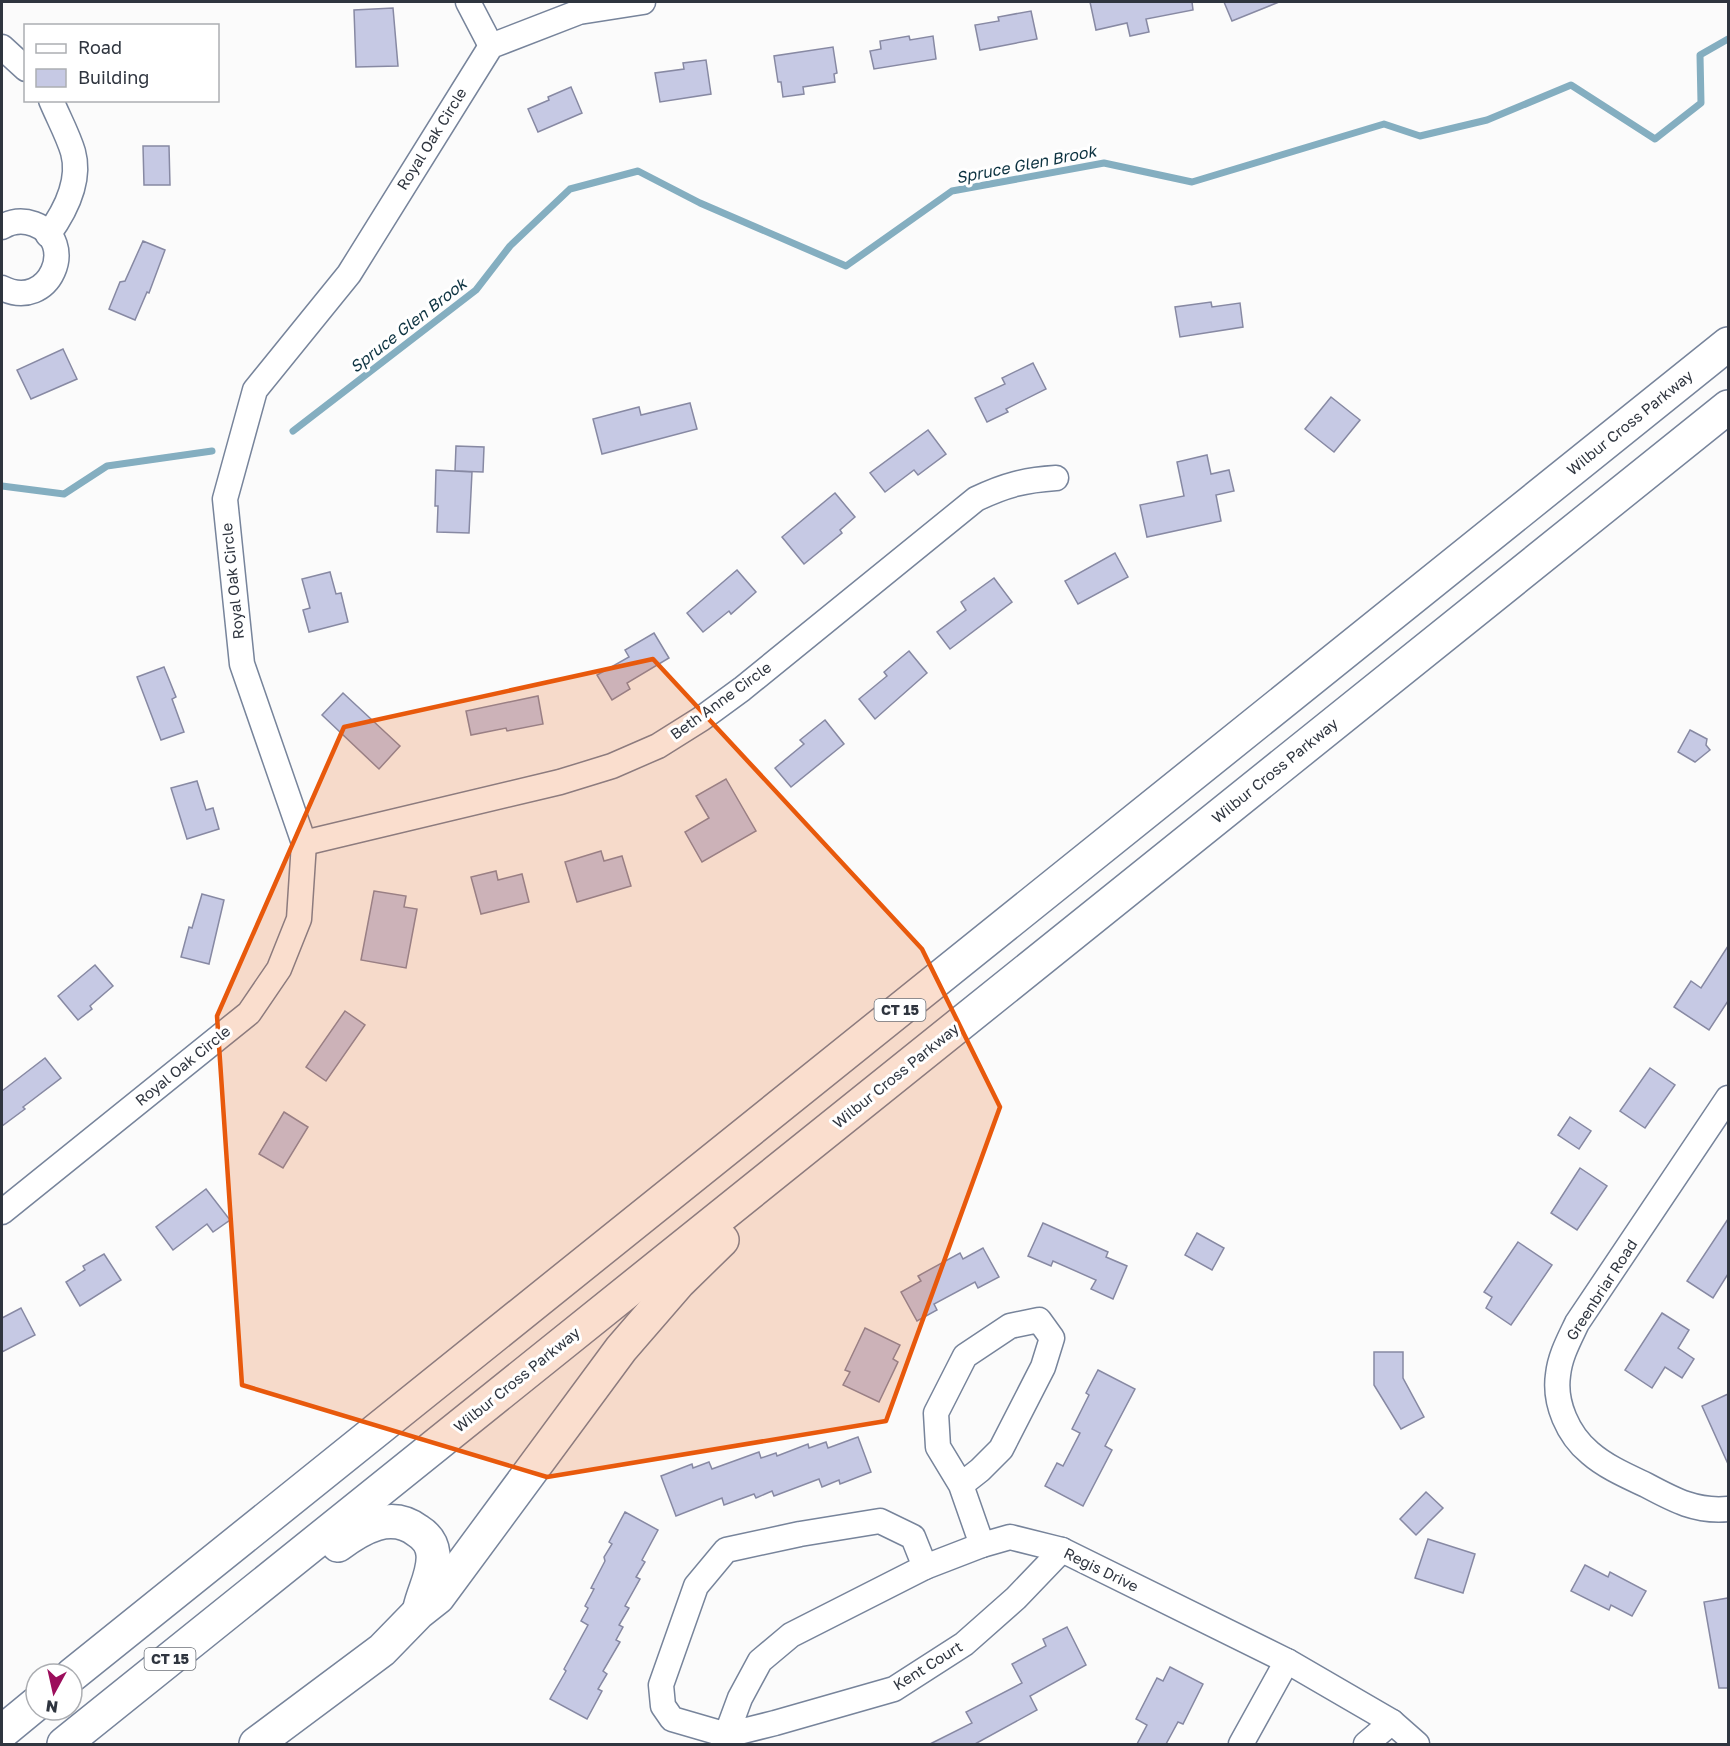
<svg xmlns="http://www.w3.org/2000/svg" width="1730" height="1746" viewBox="0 0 1730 1746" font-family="'Golos Text',sans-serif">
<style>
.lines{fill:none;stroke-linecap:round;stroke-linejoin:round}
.stream{stroke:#84aec0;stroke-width:7}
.building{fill:#c6c9e4;stroke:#8789a3;stroke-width:1.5}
.minor-casing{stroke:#77849b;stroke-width:27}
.motorway-casing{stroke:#77849b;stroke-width:36}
.minor{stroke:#fff;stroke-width:24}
.motorway{stroke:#fff;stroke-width:33}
.marked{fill:#e8590c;fill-opacity:0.2;stroke:#e8590c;stroke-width:4.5;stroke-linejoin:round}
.labels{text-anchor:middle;stroke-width:6;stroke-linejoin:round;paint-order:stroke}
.shield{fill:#fff;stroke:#6d7279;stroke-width:1.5}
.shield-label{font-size:14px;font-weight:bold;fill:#2f353f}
.street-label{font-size:15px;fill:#2f353f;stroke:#fff}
.water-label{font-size:16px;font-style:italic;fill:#0d3341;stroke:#fff}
</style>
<rect width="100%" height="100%" fill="#fbfbfb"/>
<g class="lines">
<!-- stream -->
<g class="stream">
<path d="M293,431L476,290L510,246L570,189L638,171L700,203L846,266L952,191L1104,163L1192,182L1384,124L1420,136L1487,120L1571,85L1655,139L1701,103L1700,55L1728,39"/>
<path d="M2,486L64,494L107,466L212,451"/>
</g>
</g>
<!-- building -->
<g class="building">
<path d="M1090,2H1192L1193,10L1146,19L1149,32L1130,36L1127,23L1096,30Z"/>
<path d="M1224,2H1279L1232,21Z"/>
<path d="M393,8L398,66L356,67L354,10Z"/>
<path d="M1031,11L1037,39L980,50L975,25L999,21L998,17Z"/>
<path d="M909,36L910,40L933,36L936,59L874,69L870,51L881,49L880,41Z"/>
<path d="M833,47L837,73L834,74L835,82L803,87L804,94L783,97L781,82H778L774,56Z"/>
<path d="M706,60L711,94L660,102L655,73L684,69L683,63Z"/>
<path d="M571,87L582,113L538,132L528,109L549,100L548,97Z"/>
<path d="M143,146H169L170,185H144Z"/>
<path d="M143,241L165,250L149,293L147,292L135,320L109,309L120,282L125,281Z"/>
<path d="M1211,302L1212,307L1240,303L1243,327L1180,337L1175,307Z"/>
<path d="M63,349L77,379L31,399L17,370Z"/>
<path d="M1033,363L1046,389L1006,409L1008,412L987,422L975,398L1005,384L1002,378Z"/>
<path d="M1331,397L1360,420L1334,452L1305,429Z"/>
<path d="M690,403L697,429L602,454L593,419L639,407L641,415Z"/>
<path d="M928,430L946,454L918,475L914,470L885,492L870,473Z"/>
<path d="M456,446L484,447L483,472L455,471Z"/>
<path d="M1207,455L1211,474L1229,470L1234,491L1216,495L1221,521L1147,537L1140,505L1184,496L1177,462Z"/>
<path d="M436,470L472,472L469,533L437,532L438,506H435Z"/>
<path d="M835,493L855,517L840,530L842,533L804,564L782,537Z"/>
<path d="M1115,553L1128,577L1078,604L1065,581Z"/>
<path d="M737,570L756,592L731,614L729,611L703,632L687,613Z"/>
<path d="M330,572L336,594L341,593L348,622L309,632L303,610L310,608L302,579Z"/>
<path d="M994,578L1012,602L950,649L937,632L966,610L961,602Z"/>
<path d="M654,633L669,658L627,683L630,689L612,700L597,675L629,657L625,650Z"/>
<path d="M909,651L927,673L875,719L859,699L887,676L884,672Z"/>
<path d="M164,667L176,697L172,699L184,732L161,740L137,677Z"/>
<path d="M343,693L400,746L379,769L322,715Z"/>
<path d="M538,696L543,724L507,731L506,728L471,735L466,711Z"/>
<path d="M825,720L844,744L791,787L775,768L804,744L800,740Z"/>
<path d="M1690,730L1707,739L1706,745L1710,750L1695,762L1678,752Z"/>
<path d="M726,779L756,831L702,862L685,832L709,818L696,796Z"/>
<path d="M197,781L206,810L213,808L219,829L187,839L171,788Z"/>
<path d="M601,851L604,861L622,856L631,886L577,902L565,862Z"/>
<path d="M496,871L498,880L522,874L529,902L481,914L471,877Z"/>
<path d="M374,891L406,896L404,907L417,909L406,968L361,960Z"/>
<path d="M202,894L224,900L209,964L181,957L189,927L192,928Z"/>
<path d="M1728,946V1001L1709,1030L1674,1007L1691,981L1701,988Z"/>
<path d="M95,965L113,986L90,1006L92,1009L78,1020L58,996Z"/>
<path d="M345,1011L365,1025L326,1081L306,1067Z"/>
<path d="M45,1058L61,1078L23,1107L25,1109L2,1126V1091Z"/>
<path d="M1650,1068L1675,1085L1645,1128L1620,1111Z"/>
<path d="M284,1112L308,1127L283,1168L259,1154Z"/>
<path d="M1570,1117L1591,1131L1579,1149L1558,1135Z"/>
<path d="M1580,1168L1607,1186L1577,1230L1551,1213Z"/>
<path d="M206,1189L230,1220L213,1232L207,1224L173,1250L156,1227Z"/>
<path d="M1728,1219V1274L1713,1298L1687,1281Z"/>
<path d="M1043,1223L1108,1252L1106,1257L1127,1266L1113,1299L1091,1289L1096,1280L1053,1261L1051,1266L1028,1256Z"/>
<path d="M1197,1233L1224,1248L1212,1270L1185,1255Z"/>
<path d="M1518,1242L1552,1265L1511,1325L1486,1308L1492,1297L1484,1292Z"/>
<path d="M983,1248L999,1277L978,1288L975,1282L934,1304L937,1310L917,1321L901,1292L921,1281L918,1276L960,1253L963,1259Z"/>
<path d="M104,1254L121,1280L80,1306L66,1282L85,1270L83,1266Z"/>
<path d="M21,1308L35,1335L2,1352V1318Z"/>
<path d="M1662,1313L1689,1330L1678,1348L1694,1359L1682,1378L1665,1367L1652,1388L1625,1370Z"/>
<path d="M865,1328L900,1345L893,1359L898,1362L879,1402L843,1385L850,1372L845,1370Z"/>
<path d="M1374,1352H1403V1378L1424,1417L1401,1429L1374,1385Z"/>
<path d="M1098,1370L1135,1389L1105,1446L1112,1450L1083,1506L1045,1486L1057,1463L1063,1466L1080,1433L1072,1429L1089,1395L1086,1393Z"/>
<path d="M1728,1394V1464L1702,1406Z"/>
<path d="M858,1437L871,1472L840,1484L839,1480L822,1487L819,1479L774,1496L772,1491L756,1498L754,1494L724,1505L722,1498L676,1516L661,1476L692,1464L693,1468L709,1462L712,1469L759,1452L761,1458L776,1453L777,1456L808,1444L809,1448L826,1442L828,1448Z"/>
<path d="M1426,1492L1443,1508L1416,1535L1400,1519Z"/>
<path d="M625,1512L658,1530L642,1560L645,1562L636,1577L640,1579L625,1606L629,1608L619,1625L623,1627L616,1640L620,1642L603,1671L607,1674L598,1689L602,1691L587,1719L550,1699L566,1671L564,1669L588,1625L581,1621L588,1608L585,1606L594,1589L591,1588L605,1561L604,1557L612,1544L609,1542Z"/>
<path d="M1428,1539L1475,1554L1463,1593L1415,1578Z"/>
<path d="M1585,1565L1608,1577L1610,1572L1646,1591L1632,1616L1611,1605L1609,1610L1571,1591Z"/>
<path d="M1728,1598V1688H1719L1704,1602Z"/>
<path d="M1067,1627L1086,1665L1030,1696L1037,1710L975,1744H930L972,1723L966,1712L1022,1683L1012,1664L1046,1646L1043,1639Z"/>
<path d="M1170,1667L1203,1684L1183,1724L1178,1722L1166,1744H1137L1147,1725L1136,1719L1157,1678L1163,1681Z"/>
</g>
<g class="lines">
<!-- minor casing -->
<g class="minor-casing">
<g id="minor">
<path d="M468,2L491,46"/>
<path d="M2,47L26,69"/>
<path d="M2,227C12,221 23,220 34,224C79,241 50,312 2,288"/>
<path d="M48,235C64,213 81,181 73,152C68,135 58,117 51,100"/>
<path d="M304,843L560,782L612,766L658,746L701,719L742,689L976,499C1005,485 1025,480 1056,478"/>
<path d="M1728,1098L1577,1323C1569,1340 1560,1356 1558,1375C1554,1403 1568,1435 1590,1453C1606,1467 1627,1476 1646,1485C1674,1500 1696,1512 1728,1509"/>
<path d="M2,1212L249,1013L279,969L299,919L304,843L242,664L225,499L255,390L349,274L491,46L579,12L643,2"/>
<path d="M961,1485L980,1470L1001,1449L1043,1367L1052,1338L1039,1320L1010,1326L965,1356L936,1413L938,1447L961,1485L982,1545"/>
<path d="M925,1567L913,1537L880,1521L800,1534L726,1550L696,1586L661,1685L663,1706L672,1719L727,1735L775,1723L894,1689L964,1644L1016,1598L1062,1550"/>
<path d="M723,1744L740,1698L760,1661L791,1635L925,1567L982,1545L1010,1537L1062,1550L1287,1661L1392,1722L1417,1744"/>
<path d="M1241,1744L1287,1661"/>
<path d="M1366,1744L1392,1722"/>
</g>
</g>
<!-- motorway casing -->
<g class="motorway-casing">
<g id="motorway">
<path d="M338,1545C361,1528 391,1510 418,1531C426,1536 432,1544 433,1554C435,1572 424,1590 420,1608"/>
<path d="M72,1675L1728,344"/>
<path d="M2,1732L36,1704"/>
<path d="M64,1744L1728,407"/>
<path d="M256,1744L382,1650L419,1612L438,1597L621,1349L679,1282L722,1240"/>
</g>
</g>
<!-- minor -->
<use href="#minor" class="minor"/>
<!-- motorway -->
<use href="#motorway" class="motorway"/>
</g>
<!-- marked area -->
<path class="marked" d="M653,659L922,949L1000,1107L886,1421L547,1477L242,1385L217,1016L344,727Z"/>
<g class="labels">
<!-- shield labels -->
<g class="shield">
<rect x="874.5" y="999" width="51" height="22" rx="4.5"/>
<rect x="144.5" y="1648" width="51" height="22" rx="4.5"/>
</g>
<g class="shield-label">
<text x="900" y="1015">CT 15</text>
<text x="170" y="1664">CT 15</text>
</g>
<!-- street labels -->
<g class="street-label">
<text transform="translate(432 139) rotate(-58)" y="5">Royal Oak Circle</text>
<text transform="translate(1630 423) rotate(-39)" y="5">Wilbur Cross Parkway</text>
<text transform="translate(233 581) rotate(-96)" y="5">Royal Oak Circle</text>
<text transform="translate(721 701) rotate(-36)" y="5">Beth Anne Circle</text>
<text transform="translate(1275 771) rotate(-39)" y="5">Wilbur Cross Parkway</text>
<text transform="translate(183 1066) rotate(-39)" y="5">Royal Oak Circle</text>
<text transform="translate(896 1076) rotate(-39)" y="5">Wilbur Cross Parkway</text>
<text transform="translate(1602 1290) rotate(-57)" y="5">Greenbriar Road</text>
<text transform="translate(517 1380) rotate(-39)" y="5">Wilbur Cross Parkway</text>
<text transform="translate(1101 1570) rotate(26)" y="5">Regis Drive</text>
<text transform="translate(928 1666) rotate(-32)" y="5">Kent Court</text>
</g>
<!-- water labels -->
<g class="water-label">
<text transform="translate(1026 164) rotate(-11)" y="6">Spruce Glen Brook</text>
<text transform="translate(408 325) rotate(-38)" y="6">Spruce Glen Brook</text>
</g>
</g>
<!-- border -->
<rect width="1730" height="1746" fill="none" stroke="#2f353f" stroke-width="6"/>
<!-- legend -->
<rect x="24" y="24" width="195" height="78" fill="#ffffff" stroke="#acaeb2" stroke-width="1.5"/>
<rect x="36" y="44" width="30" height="9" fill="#ffffff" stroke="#acaeb2" stroke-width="1.5"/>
<text x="78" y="54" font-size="18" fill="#2f353f">Road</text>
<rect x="36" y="69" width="30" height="18" fill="#c6c9e4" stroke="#acaeb2" stroke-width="1.5"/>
<text x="78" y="84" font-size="18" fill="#2f353f">Building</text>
<!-- north arrow -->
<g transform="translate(54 1692) rotate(188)"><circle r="28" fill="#ffffff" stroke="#acaeb2" stroke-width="1.5"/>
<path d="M0-4.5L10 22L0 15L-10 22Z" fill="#9c0e5c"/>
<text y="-9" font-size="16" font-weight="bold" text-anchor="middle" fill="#2f353f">N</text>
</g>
</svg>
